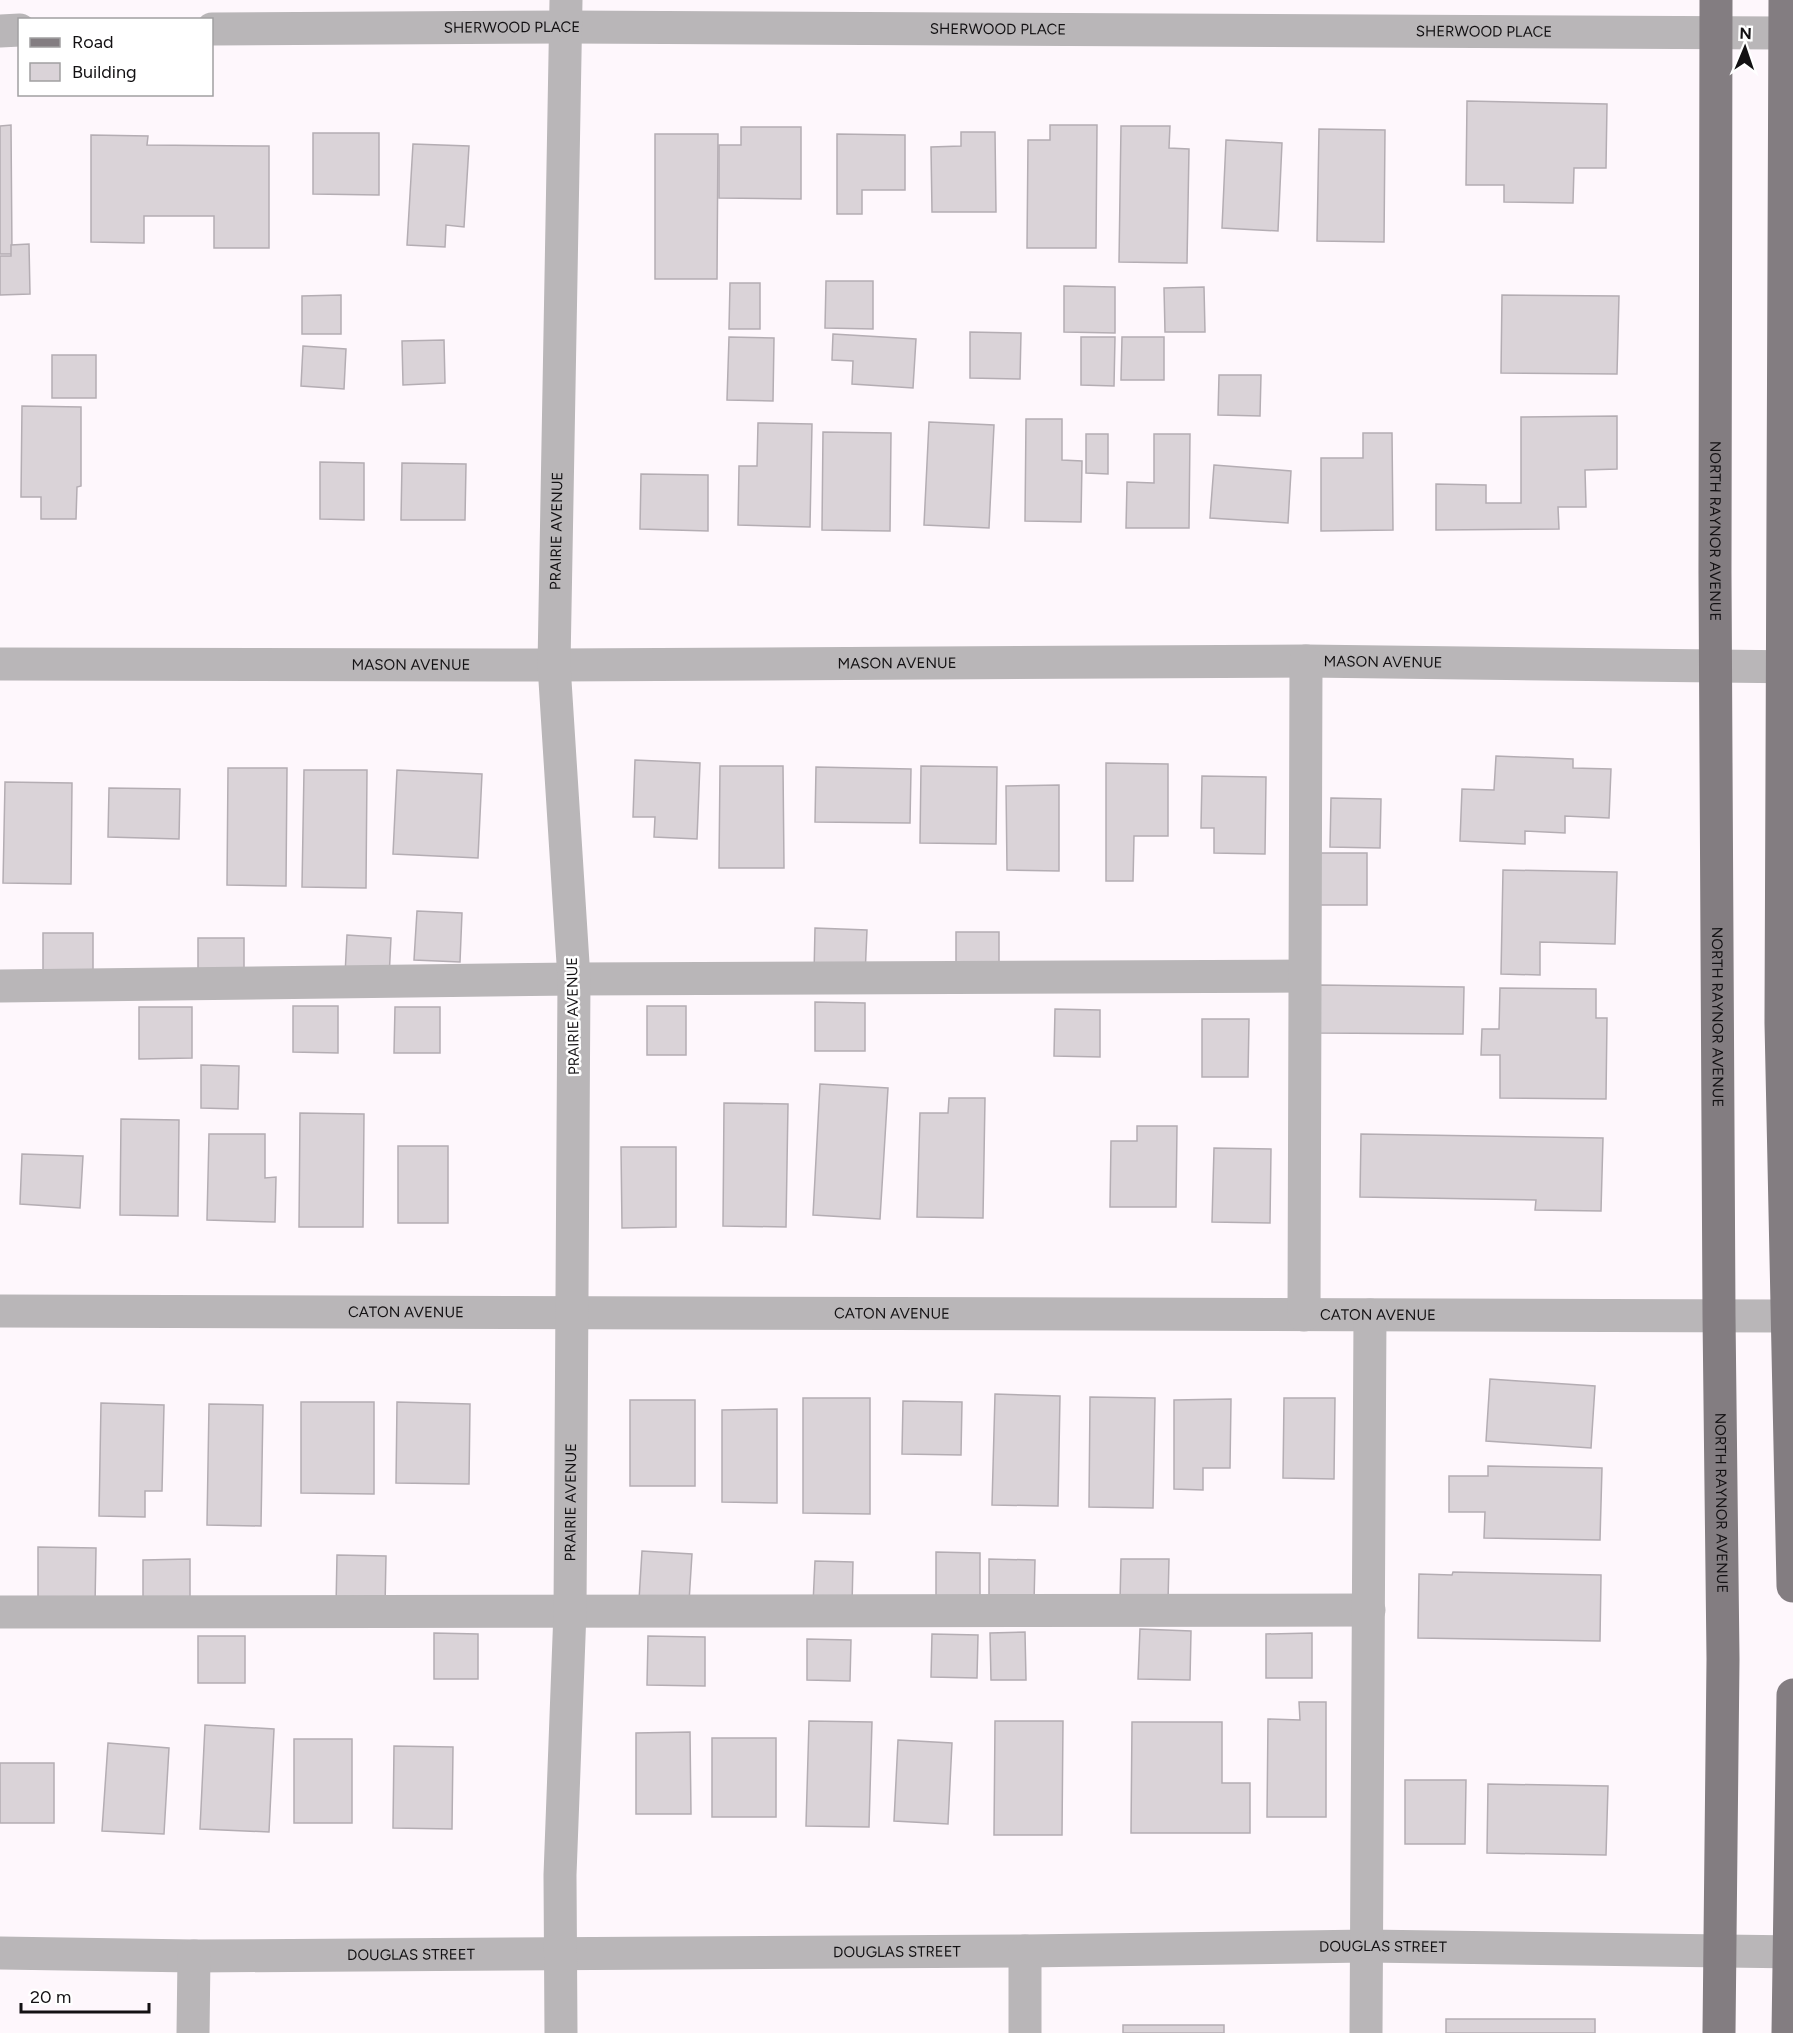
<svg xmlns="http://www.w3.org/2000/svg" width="1793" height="2033" viewBox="0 0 1793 2033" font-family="Figtree,sans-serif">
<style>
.building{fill:#dad3d8;stroke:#b4adb3;stroke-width:1.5}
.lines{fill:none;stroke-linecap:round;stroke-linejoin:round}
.minor{stroke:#b9b6b8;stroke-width:33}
.major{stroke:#837d81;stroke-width:33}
.labels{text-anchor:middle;stroke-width:5;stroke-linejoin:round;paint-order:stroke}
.street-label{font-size:15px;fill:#131113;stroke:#fff}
</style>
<rect width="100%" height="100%" fill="#fef7fc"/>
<!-- building -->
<g class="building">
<path d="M1467,101L1607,104L1606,168H1574L1573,203L1504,202V185H1466Z"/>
<path d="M11,125L12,254H0V126Z"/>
<path d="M1050,125H1097L1096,248H1027L1028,140H1050Z"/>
<path d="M1121,126H1170L1169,148L1189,149L1187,263L1119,262Z"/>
<path d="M741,127H801V199L719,198V145H741Z"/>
<path d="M1319,129L1385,130L1384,242L1317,241Z"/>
<path d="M961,132H995L996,212H932L931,147L961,146Z"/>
<path d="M313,133H379V195L313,194Z"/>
<path d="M655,134H718L717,279H655Z"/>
<path d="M837,134L905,135V190H862V214H837Z"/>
<path d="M91,135L148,136L147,145L269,146V248H214V216H144V243L91,242Z"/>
<path d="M1226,140L1282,143L1278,231L1222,228Z"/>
<path d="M413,144L469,146L464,227L446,225L445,247L407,245Z"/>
<path d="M29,244L30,294L0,295V256H11V245Z"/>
<path d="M826,281H873V329L825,328Z"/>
<path d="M730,283H760V329H729Z"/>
<path d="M1064,286L1115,287V333L1064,332Z"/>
<path d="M1204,287L1205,332H1165L1164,288Z"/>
<path d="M341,295V334H302V296Z"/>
<path d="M1502,295L1619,296L1617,374L1501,373Z"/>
<path d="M970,332L1021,333L1020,379L970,378Z"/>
<path d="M833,334L916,339L913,388L852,384L853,361L832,360Z"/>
<path d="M729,337L774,338L773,401L727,400Z"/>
<path d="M1081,337H1115L1114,386L1081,385Z"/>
<path d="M1122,337H1164V380H1121Z"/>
<path d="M444,340L445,383L403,385L402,341Z"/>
<path d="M303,346L346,349L344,389L301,386Z"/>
<rect x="52" y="355" width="44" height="43"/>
<path d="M1219,375H1261L1260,416L1218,415Z"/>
<path d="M22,406L81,407V486L77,487L76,519H41V497H21Z"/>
<path d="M1617,416V469L1585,470L1586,507H1558L1559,529L1436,530V484L1486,485V503H1521V417Z"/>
<path d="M1026,419H1062V460L1082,461L1081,522L1025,521Z"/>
<path d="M929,422L994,425L989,528L924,525Z"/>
<path d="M758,423L812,424L810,527L738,525L739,466H757Z"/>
<path d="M823,432L891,433L890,531L822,530Z"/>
<path d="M1363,433H1392L1393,530L1321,531V458H1363Z"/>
<path d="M1086,434H1108V474L1086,473Z"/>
<path d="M1154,434H1190L1189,528H1126L1127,482L1154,483Z"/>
<path d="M320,462L364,463V520L320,519Z"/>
<path d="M402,463L466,464L465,520H401Z"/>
<path d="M1214,465L1291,471L1288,523L1210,518Z"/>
<path d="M641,474L708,475V531L640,529Z"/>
<path d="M1496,756L1573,759V768L1611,769L1609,818L1565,816V833L1525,831V844L1460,841L1462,789L1494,790Z"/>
<path d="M635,760L700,763L697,839L654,837L655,817H633Z"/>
<path d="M1106,763L1168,764V836H1134L1133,881H1106Z"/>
<path d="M720,766H783L784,868H719Z"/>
<path d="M921,766L997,767L996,844L920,843Z"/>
<path d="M816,767L911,769L910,823L815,822Z"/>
<path d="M228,768H287L286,886L227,885Z"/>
<path d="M304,770H367L366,888L302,887Z"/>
<path d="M397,770L482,774L478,858L393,854Z"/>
<path d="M1202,776L1266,777L1265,854L1214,853V828H1201Z"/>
<path d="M5,782L72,783L71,884L3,883Z"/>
<path d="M1059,785V871L1007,870L1006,786Z"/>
<path d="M109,788L180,789L179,839L108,837Z"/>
<path d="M1331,798L1381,799L1380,848L1330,847Z"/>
<rect x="1310" y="853" width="57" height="52"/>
<path d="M1503,870L1617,872L1615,944L1540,942V975L1501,974Z"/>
<path d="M417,911L462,913L460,962L414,960Z"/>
<path d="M815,928L867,930L865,976L814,975Z"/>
<rect x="956" y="932" width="43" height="42"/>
<rect x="43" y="933" width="50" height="42"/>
<path d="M347,935L391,938L389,978L345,975Z"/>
<rect x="198" y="938" width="46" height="42"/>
<path d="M1320,985L1464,987L1463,1034L1319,1033Z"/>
<path d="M1500,988L1596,989V1018H1607L1606,1099L1500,1098V1055H1481L1482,1029H1499Z"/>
<path d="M815,1002L865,1003V1051H815Z"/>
<path d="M293,1006H338V1053L293,1052Z"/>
<rect x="647" y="1006" width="39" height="49"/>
<path d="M139,1007H192V1058L139,1059Z"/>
<path d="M395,1007H440V1053H394Z"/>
<path d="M1055,1009L1100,1010V1057L1054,1056Z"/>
<path d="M1202,1019H1249L1248,1077H1202Z"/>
<path d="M201,1065L239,1066L238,1109L201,1108Z"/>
<path d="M820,1084L888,1088L880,1219L813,1215Z"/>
<path d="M949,1098H985L983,1218L917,1217L920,1113H948Z"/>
<path d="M724,1103L788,1104L786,1227L723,1226Z"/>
<path d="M300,1113L364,1114L363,1227H299Z"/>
<path d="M121,1119L179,1120L178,1216L120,1215Z"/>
<path d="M1137,1126H1177L1176,1207H1110L1111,1141H1137Z"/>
<path d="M209,1134H265V1178L276,1177L275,1222L207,1220Z"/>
<path d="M1361,1134L1603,1138L1601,1211L1535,1210L1536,1200L1360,1197Z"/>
<rect x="398" y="1146" width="50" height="77"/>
<path d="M621,1147H676V1227L622,1228Z"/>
<path d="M1214,1148L1271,1149L1270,1223L1212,1222Z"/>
<path d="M22,1154L83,1156L80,1208L20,1204Z"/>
<path d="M1490,1379L1595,1386L1591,1448L1486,1441Z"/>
<path d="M995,1394L1060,1396L1058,1506L992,1505Z"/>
<path d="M1090,1397L1155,1398L1153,1508L1089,1507Z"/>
<path d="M803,1398H870V1514L803,1513Z"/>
<path d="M1284,1398H1335L1334,1479L1283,1478Z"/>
<path d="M1231,1399L1230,1468H1203V1490L1174,1489V1400Z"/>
<rect x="630" y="1400" width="65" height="86"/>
<path d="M903,1401L962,1402L961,1455L902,1454Z"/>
<path d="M301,1402H374V1494L301,1493Z"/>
<path d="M397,1402L470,1404L469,1484L396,1483Z"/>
<path d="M101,1403L164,1405L162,1491H145V1517L99,1516Z"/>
<path d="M209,1404L263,1405L261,1526L207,1525Z"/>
<path d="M777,1409V1503L722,1502V1410Z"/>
<path d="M1488,1466L1602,1468L1600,1540L1484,1538L1485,1512H1449V1476H1488Z"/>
<path d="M38,1547L96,1548L95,1606L38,1605Z"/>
<path d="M642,1551L692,1554L689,1602L639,1600Z"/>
<path d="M936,1552L980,1553V1602L936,1601Z"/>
<path d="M337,1555L386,1556L385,1607H336Z"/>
<path d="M190,1559V1605L143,1606V1560Z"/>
<path d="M989,1559L1035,1560L1034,1603L989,1602Z"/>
<path d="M1121,1559H1169L1168,1602L1120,1601Z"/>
<path d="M815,1561L853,1562L852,1606L813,1604Z"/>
<path d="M1453,1572L1601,1575L1600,1641L1418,1638L1419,1574L1452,1575Z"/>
<path d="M1140,1629L1191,1631L1190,1680L1138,1679Z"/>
<path d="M1025,1632L1026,1680H991L990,1633Z"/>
<path d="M434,1633L478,1634V1679H434Z"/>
<path d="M1312,1633V1678H1266V1634Z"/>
<path d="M932,1634L978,1635L977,1678L931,1677Z"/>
<rect x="198" y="1636" width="47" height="47"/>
<path d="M648,1636L705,1637V1686L647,1685Z"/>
<path d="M807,1639L851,1640L850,1681L807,1680Z"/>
<path d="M1299,1702H1326V1817H1267L1268,1719L1300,1720Z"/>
<path d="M809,1721L872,1722L869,1827L806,1826Z"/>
<path d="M995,1721H1063L1062,1835H994Z"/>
<path d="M1132,1722H1222V1783H1250V1833H1131Z"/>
<path d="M205,1725L274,1729L269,1832L200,1829Z"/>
<path d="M690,1732L691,1814H636V1733Z"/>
<rect x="712" y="1738" width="64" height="79"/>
<rect x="294" y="1739" width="58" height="84"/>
<path d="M898,1740L952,1743L948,1824L894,1821Z"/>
<path d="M108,1743L169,1748L164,1834L102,1831Z"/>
<path d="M394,1746L453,1747L452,1829L393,1828Z"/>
<rect x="0" y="1763" width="54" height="60"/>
<path d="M1405,1780H1466L1465,1844H1405Z"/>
<path d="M1488,1784L1608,1786L1606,1855L1487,1853Z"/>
<rect x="1446" y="2019" width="149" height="14"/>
<rect x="1123" y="2025" width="101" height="8"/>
</g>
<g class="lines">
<!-- minor -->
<g class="minor">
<path id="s1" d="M212,29L566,27L1784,33"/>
<path d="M0,31L20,30"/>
<path id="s2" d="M0,664L554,665L1306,661L1793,667"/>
<path d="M0,986L574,979L1304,976"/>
<path id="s3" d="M0,1311L1786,1316"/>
<path d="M1304,1315L1306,661"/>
<path d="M0,1612L1369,1610"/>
<path id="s4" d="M0,1953L194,1956L1025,1951L1366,1946L1793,1952"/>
<path d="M193,2033L194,1956"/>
<path id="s5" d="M561,2033L560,1875L570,1611L574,979L554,665L566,0"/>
<path d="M1025,2033V1951"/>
<path d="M1366,2033L1370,1315"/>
</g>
<!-- major -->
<g class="major">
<path id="s6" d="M1716,0L1715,573L1719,1316L1723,1659L1719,2033"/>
<path d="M1785,0L1781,1023L1793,1586"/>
<path d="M1788,2033L1793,1695"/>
</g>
</g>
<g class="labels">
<!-- street labels -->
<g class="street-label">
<text dy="5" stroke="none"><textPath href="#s1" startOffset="300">SHERWOOD PLACE</textPath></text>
<text dy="5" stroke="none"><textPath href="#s1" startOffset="786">SHERWOOD PLACE</textPath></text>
<text dy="5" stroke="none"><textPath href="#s1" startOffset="1272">SHERWOOD PLACE</textPath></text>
<text dy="5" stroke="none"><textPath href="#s5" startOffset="1503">PRAIRIE AVENUE</textPath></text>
<text dy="5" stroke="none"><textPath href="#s6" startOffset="531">NORTH RAYNOR AVENUE</textPath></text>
<text dy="5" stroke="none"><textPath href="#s2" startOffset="1383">MASON AVENUE</textPath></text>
<text dy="5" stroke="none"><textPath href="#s2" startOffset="897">MASON AVENUE</textPath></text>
<text dy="5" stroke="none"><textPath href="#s2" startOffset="411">MASON AVENUE</textPath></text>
<text transform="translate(573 1016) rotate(-91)" y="5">PRAIRIE AVENUE</text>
<text dy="5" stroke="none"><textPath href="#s6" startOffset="1017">NORTH RAYNOR AVENUE</textPath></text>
<text dy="5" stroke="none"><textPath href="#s3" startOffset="406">CATON AVENUE</textPath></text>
<text dy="5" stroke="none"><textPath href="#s3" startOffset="892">CATON AVENUE</textPath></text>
<text dy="5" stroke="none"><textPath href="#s3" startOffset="1378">CATON AVENUE</textPath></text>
<text dy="5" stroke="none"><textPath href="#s5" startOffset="531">PRAIRIE AVENUE</textPath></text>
<text dy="5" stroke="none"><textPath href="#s6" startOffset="1503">NORTH RAYNOR AVENUE</textPath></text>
<text dy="5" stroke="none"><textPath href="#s4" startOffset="1383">DOUGLAS STREET</textPath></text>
<text dy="5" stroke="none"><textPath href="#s4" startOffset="897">DOUGLAS STREET</textPath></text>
<text dy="5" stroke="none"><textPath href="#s4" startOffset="411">DOUGLAS STREET</textPath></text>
</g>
</g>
<!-- legend -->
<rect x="18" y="18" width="195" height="78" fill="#ffffff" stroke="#a1a0a1" stroke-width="1.5"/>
<rect x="30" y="38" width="30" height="9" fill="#837d81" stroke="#a1a0a1" stroke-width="1.5"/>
<text x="72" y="48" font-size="18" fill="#131113">Road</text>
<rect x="30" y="63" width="30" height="18" fill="#dad3d8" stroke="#a1a0a1" stroke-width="1.5"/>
<text x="72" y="78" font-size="18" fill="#131113">Building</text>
<!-- north arrow -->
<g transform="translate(1745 48) rotate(2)" stroke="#ffffff" stroke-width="4.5" paint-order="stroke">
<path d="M0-4.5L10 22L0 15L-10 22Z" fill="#131113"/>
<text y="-9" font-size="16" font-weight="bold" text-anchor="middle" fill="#131113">N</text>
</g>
<!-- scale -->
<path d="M21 2003v9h128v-9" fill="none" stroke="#131113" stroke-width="3"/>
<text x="30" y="2003" font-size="18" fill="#131113" stroke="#ffffff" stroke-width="4.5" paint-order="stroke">20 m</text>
</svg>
